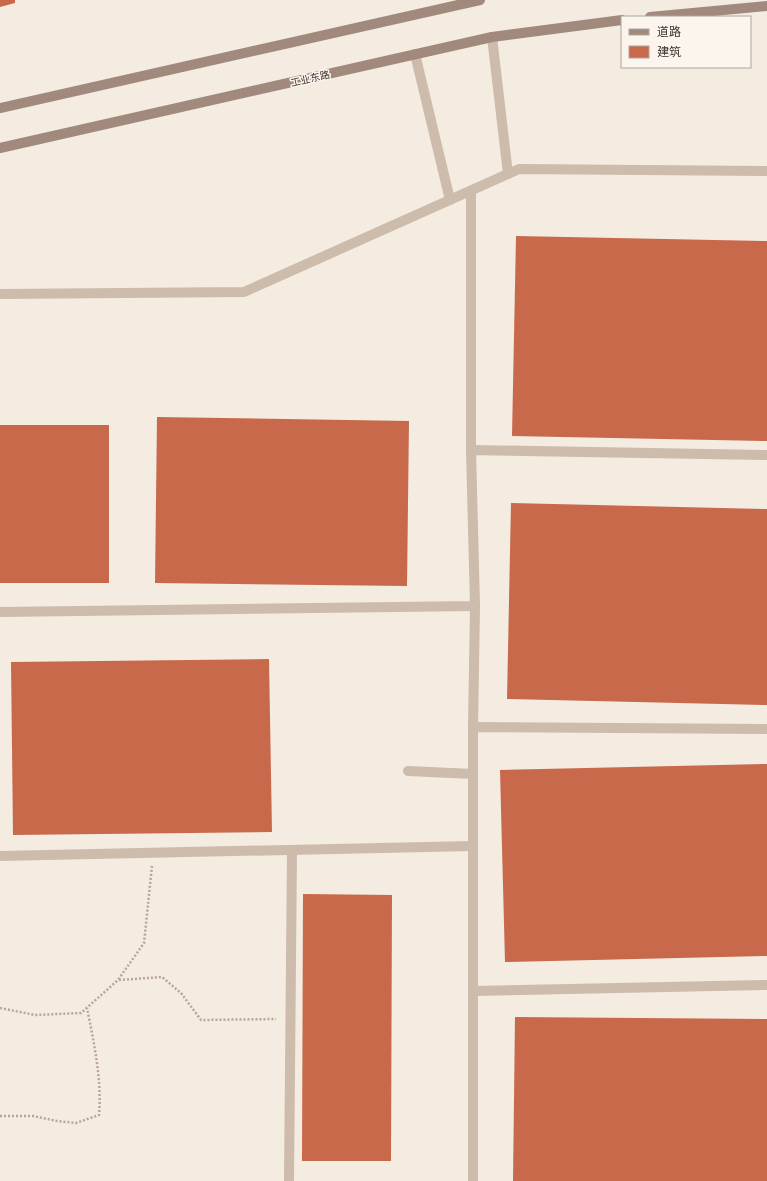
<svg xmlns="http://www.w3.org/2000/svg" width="767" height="1181" viewBox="0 0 767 1181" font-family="Montserrat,'Noto Sans SC',sans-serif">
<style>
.building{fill:#c8694b}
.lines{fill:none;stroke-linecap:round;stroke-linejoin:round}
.path{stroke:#b9a596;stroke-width:2.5;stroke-dasharray:2 2;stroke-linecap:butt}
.minor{stroke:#cdbbac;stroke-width:10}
.secondary{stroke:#a18a7d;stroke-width:10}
.labels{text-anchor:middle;stroke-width:3;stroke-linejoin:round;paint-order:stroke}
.street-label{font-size:10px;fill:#3b302b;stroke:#fbf5ee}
</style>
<rect width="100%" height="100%" fill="#f4ebe1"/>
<!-- building -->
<g class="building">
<path d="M0,0H15V3L0,7Z"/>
<path d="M516,236L767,241V441L512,436Z"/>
<path d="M157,417L409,421L407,586L155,583Z"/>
<rect x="0" y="425" width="109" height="158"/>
<path d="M511,503L767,509V705L507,699Z"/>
<path d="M269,659L272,832L13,835L11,662Z"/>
<path d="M767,764V956L505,962L500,770Z"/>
<path d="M303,894L392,895L391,1161H302Z"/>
<path d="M515,1017L767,1019V1181H513Z"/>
</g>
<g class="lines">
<!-- path -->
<g class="path">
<path d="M119,980L162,977L181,993L201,1020L276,1019"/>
<path d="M0,1008L35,1015L81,1013L118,980L144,943L152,866"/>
<path d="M0,1116H33L57,1121L76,1123L99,1115C102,1080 94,1043 87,1008"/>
</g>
<!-- minor -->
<g class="minor">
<path d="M492,37L508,174"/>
<path d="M415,54L450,200"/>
<path d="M0,294L244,292L519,169L767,171"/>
<path d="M471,450V191"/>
<path d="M0,612L475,606L471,450L767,455"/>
<path d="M473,727L475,606"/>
<path d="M408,771L473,774"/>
<path d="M0,856L473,846"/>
<path d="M473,991L767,985"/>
<path d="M289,1181L292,850"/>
<path d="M473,1181V727L767,729"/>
</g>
<!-- secondary -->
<g class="secondary">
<path d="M650,17L767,6"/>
<path d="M0,108L480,0"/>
<path d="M0,148L492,37L622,20"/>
</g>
</g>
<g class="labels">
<!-- street labels -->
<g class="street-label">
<text transform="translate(310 78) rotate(-13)" y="4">工业东路</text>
</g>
</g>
<!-- legend -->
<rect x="621" y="16" width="130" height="52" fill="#fbf5ee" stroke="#aea6a0"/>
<rect x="629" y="29" width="20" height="6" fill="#a18a7d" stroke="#aea6a0"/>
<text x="657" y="36" font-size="12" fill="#3b302b">道路</text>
<rect x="629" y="46" width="20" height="12" fill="#c8694b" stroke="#aea6a0"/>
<text x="657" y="56" font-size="12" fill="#3b302b">建筑</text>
</svg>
